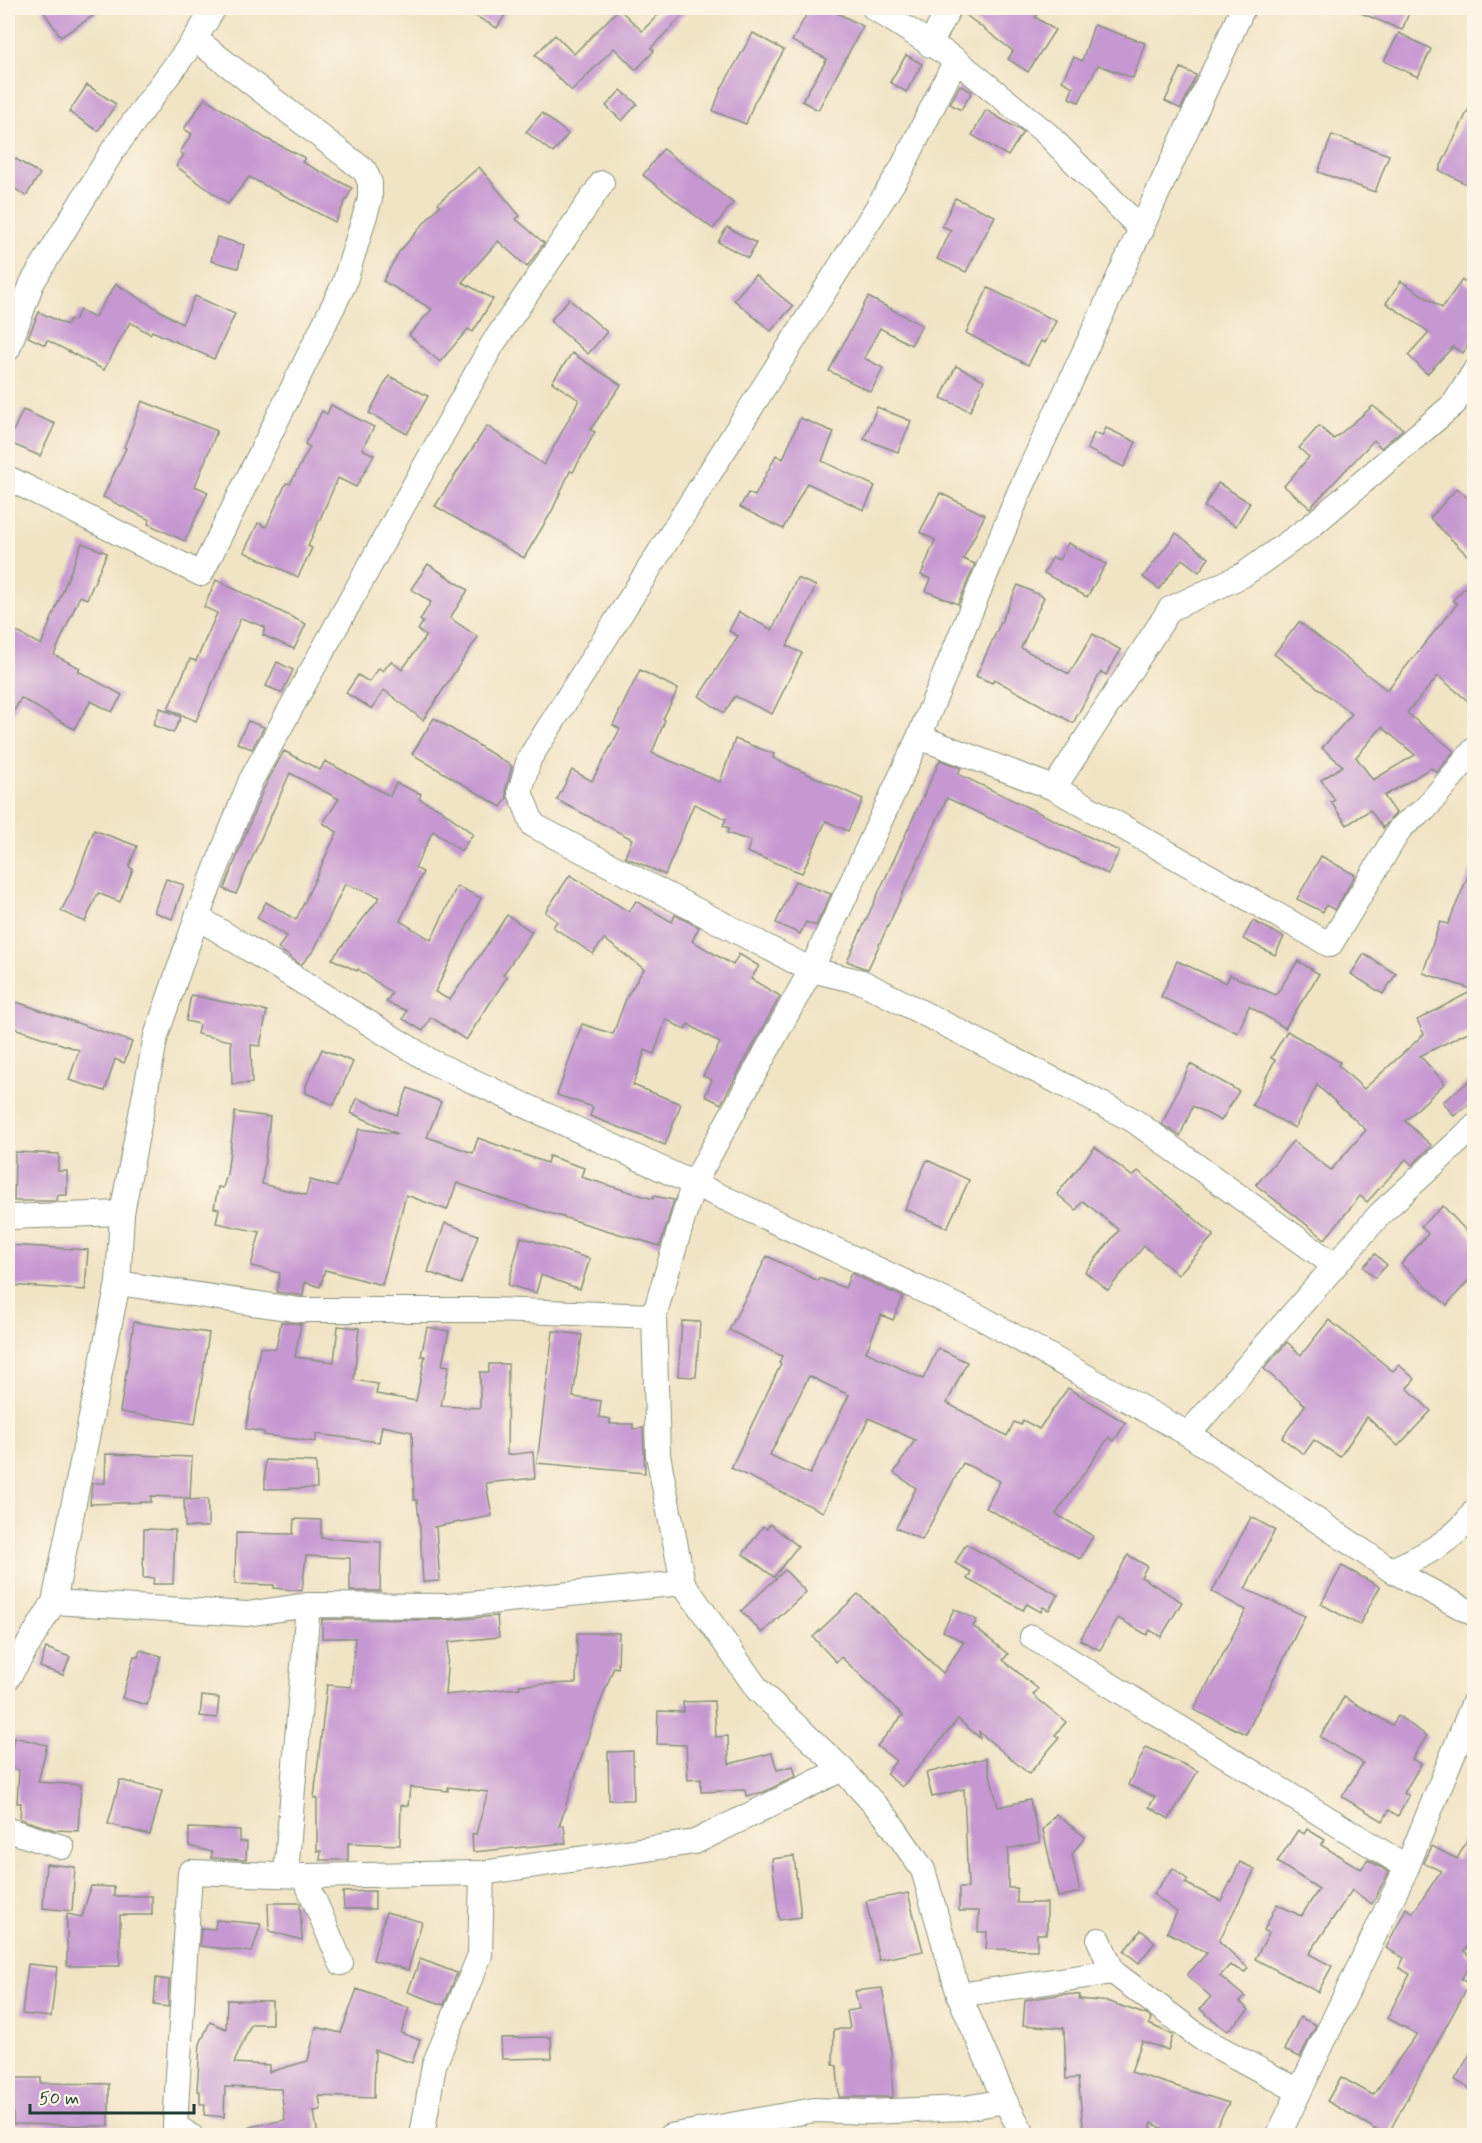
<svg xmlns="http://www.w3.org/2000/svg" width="1482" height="2143" viewBox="0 0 1482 2143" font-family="Mynerve,sans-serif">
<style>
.building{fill:#c698d2;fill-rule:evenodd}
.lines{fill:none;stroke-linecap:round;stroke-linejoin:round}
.street-casing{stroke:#88907c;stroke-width:26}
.street{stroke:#fff;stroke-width:24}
</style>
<rect width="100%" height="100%" fill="#fcf5e5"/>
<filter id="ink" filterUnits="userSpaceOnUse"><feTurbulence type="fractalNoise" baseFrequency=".0167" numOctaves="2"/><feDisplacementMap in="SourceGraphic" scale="12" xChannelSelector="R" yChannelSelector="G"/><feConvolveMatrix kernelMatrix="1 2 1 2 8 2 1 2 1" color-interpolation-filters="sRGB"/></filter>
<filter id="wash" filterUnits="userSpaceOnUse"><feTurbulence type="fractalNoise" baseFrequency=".008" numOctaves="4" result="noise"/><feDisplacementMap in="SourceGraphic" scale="24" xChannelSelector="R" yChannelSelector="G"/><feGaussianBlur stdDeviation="1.35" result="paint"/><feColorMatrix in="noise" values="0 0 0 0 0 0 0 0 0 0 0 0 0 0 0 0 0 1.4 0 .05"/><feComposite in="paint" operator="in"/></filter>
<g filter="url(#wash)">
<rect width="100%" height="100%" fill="#f1e4c5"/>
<g id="blocks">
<!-- building -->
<g class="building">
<path d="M41,8H105L61,37Z"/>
<path d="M461,8H509L497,28Z"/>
<path d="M665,8H690L651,48L654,51L636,70L614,48L572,91L535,55L555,35L574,54L619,9L642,31Z"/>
<path d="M810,8H827L863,26L818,110L802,101L827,59L792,41Z"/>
<path d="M963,8H1042L1035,17L1055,30L1028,72L1008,59L1013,51L962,12Z"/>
<path d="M1349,8H1411L1402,30Z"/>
<path d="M1094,25L1145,43L1133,78L1098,65L1079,102L1069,98L1073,87L1062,81L1074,57L1082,61Z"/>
<path d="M753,33L784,50L754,103L746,124L713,111L721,89Z"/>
<path d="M1399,33L1431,49L1418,77L1384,61Z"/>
<path d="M906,55L922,64L906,92L890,82Z"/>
<path d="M1181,68L1196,75L1181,109L1165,101Z"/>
<path d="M87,85L116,104L98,131L69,112Z"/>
<path d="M960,85L972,92L961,110L950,104Z"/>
<path d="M621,90L637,104L622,121L606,106Z"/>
<path d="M205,98L265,138L305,158L302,162L352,188L335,222L249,177L228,204L176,166L184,155L180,152L192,134L184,129Z"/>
<path d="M1474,98V188L1439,170Z"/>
<path d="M986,110L1023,132L1008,156L972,135Z"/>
<path d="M542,113L568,134L553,153L526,132Z"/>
<path d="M1332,135L1389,155L1375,192L1318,172Z"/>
<path d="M663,149L733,203L713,229L643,175Z"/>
<path d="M8,154L40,174L26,196L8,184Z"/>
<path d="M479,167L520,216L516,219L544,243L527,267L498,241L462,282L493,299L473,332L468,329L440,362L409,335L432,309L383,281L399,252L440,205L438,203Z"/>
<path d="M955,198L995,216L966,272L937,259L951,230L942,226Z"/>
<path d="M727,227L756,243L748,258L718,242Z"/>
<path d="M217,237L244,245L238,268L211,261Z"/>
<path d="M755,275L793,306L771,331L734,300Z"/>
<path d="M1462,280L1474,289V336L1463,353L1453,347L1427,374L1408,355L1429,332L1386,303L1401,281L1442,308Z"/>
<path d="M116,284L182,324L195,296L235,314L214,359L152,331L150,334L130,322L104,370L47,340L45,345L28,337L39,312L67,325L70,319L74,321L80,310L94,318Z"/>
<path d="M988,288L1056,321L1045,343L1041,341L1028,365L966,333Z"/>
<path d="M868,297L922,325L911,345L880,328L864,358L883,368L871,392L829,371Z"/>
<path d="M569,299L607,332L588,354L550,321Z"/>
<path d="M572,353L621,385L590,430L595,432L573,472L570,471L552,511L524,558L435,506L487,426L544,465L579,400L552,382Z"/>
<path d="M956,366L984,380L970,411L941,398Z"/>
<path d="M389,376L428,396L407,434L369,413Z"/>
<path d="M142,401L217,431L195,486L208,492L185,541L148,524L150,520L103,497L126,448L124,447Z"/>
<path d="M331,405L374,427L362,449L374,455L356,487L338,478L308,546L312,548L298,577L244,552L258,523L266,527L286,483L290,484L310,447L305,444L322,411L327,414Z"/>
<path d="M1373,406L1403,429L1381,448L1374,440L1310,508L1284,486L1309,457L1299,448L1319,426L1334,439Z"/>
<path d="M877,407L911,421L898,452L864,439Z"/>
<path d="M23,410L55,424L40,456L8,442Z"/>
<path d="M800,418L834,432L822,461L875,486L864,510L807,483L783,529L740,507L748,493L755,496L776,455L783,459Z"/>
<path d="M1106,428L1136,442L1124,467L1087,449L1094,433L1102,436Z"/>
<path d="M1218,483L1250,503L1236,526L1204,507Z"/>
<path d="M1457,488L1474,504V562L1430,518Z"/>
<path d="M940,493L985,515L963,559L975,564L958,604L926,591L931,579L921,575L935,540L920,532Z"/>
<path d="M1176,533L1209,558L1199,572L1182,559L1159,589L1143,577Z"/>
<path d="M82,543L107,553L87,599L80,596L54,655L80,668L78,671L122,695L112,712L91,701L74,729L21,698L8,722V627L41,645Z"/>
<path d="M1068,543L1106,564L1087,597L1044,573L1053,557L1059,560Z"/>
<path d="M428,564L468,590L450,618L478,637L423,720L384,690L372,709L346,693L358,675L369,682L379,668L383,671L391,661L402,670L426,636L418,630L423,622L420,620L431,602L411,589Z"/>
<path d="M797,578L816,586L787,646L802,653L772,714L735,696L724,713L699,696L738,636L729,631L739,612L772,630Z"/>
<path d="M1474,578V706L1438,676L1407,713L1454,751L1437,772L1431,768L1384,796L1396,813L1383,828L1370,810L1347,825L1331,802L1335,800L1321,780L1343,766L1322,748L1352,714L1274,654L1299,622L1387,690L1457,604L1453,600ZM1382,727L1415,755L1373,780L1356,757Z"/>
<path d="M216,580L306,624L294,649L263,635L265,627L241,618L196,721L168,709L190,659L196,661L217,613L204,607Z"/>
<path d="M1018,585L1044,597L1021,648L1069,674L1093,634L1121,650L1106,675L1101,672L1073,723L994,679L992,683L976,676Z"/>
<path d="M277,662L293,670L282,693L266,686Z"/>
<path d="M640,670L678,689L663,719L665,720L652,753L720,782L735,739L774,754L773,758L863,799L848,831L826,821L802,873L747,852L751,841L727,833L729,828L723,826L726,819L694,804L665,875L625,857L632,839L557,800L572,770L592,781L620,729L613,725Z"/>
<path d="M160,708L181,717L173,733L153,725Z"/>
<path d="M434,718L512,766L506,788L507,798L501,807L412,754Z"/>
<path d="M248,721L264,727L252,749L237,743Z"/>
<path d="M284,751L320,770L325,761L390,796L396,783L421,794L419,799L440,809L473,834L461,851L433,831L415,868L423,872L400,921L431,940L457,886L481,898L435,992L450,1000L507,915L532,932L503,975L507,977L466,1040L431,1017L423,1031L403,1019L407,1011L386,1002L392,993L358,969L357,971L332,959L380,897L345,884L314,950L301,965L278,948L287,936L257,918L266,902L296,920L337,832L323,823L339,799L290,773L236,894L224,889L263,790Z"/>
<path d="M940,760L961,768L958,774L1119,851L1108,874L947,798L868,969L861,967L847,961Z"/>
<path d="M94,830L137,846L129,867L133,869L120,902L98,893L85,922L61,911L73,888Z"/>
<path d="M1321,856L1355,875L1335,910L1326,905L1323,912L1297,899Z"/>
<path d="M1474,862V1029L1420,1056L1445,1083L1405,1121L1432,1146L1412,1165L1406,1159L1367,1202L1360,1196L1325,1239L1256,1185L1293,1141L1331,1170L1366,1130L1317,1085L1295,1128L1252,1105L1275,1060L1271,1058L1287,1031L1340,1062L1338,1065L1364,1089L1424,1034L1417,1020L1474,990L1423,973L1440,922L1448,924Z"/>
<path d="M570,875L629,912L636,901L672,922L675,915L699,927L692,941L733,965L739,954L759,966L751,979L780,996L721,1104L705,1096L712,1080L703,1076L720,1043L688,1024L685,1030L666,1019L654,1054L645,1050L633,1085L681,1104L665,1145L590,1116L593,1107L557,1095L582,1024L613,1034L627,996L644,969L604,939L593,954L553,927L557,921L545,912Z"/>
<path d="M166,879L184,885L172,919L154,912Z"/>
<path d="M795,881L831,894L816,926L806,922L800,934L776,923Z"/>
<path d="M1253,921L1284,937L1275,955L1243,939Z"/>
<path d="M1364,954L1396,974L1383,994L1351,974Z"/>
<path d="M1177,961L1226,983L1230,975L1276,995L1298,961L1319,974L1285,1028L1249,1006L1238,1033L1161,997Z"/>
<path d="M191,995L267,1011L260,1046L251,1045L252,1083L232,1084L231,1041L197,1034L199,1024L186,1021Z"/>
<path d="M8,999L132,1042L124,1063L115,1059L105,1091L69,1080L79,1050L8,1026Z"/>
<path d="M322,1049L353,1062L334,1105L306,1093V1086Z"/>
<path d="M1190,1064L1239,1091L1221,1121L1193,1106L1180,1136L1162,1124Z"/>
<path d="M1474,1077V1100L1454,1116L1443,1102Z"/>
<path d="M408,1088L441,1102L427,1137L473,1153L478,1138L547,1163L549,1156L584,1168L581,1177L653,1199V1196L674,1200L660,1246L502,1199L457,1183L447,1210L406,1195L382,1285L325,1270L320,1287L305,1282L303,1296L277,1292L280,1273L251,1266L260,1232L216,1223L219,1209L214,1208L218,1187L223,1188L227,1174L235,1112L270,1117L262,1184L306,1195L310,1180L337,1187L359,1129L398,1134L351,1113L357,1098L397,1115Z"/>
<path d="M1095,1147L1133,1177L1138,1171L1214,1235L1178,1275L1144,1246L1108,1290L1085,1272L1119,1230L1083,1201L1076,1210L1057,1194Z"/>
<path d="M15,1152L59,1154L58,1171H67V1195H58L57,1201H14Z"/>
<path d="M927,1160L969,1180L947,1228L905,1209Z"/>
<path d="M1443,1206L1474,1239V1274L1447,1305L1401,1264L1428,1234L1421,1226Z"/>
<path d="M445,1223L478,1235L461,1284L428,1272Z"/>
<path d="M521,1237L590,1259L580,1289L541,1275L536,1293L508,1285Z"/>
<path d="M8,1245L88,1250L85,1290L8,1285Z"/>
<path d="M1375,1254L1387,1265L1375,1278L1363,1267Z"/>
<path d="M767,1256L818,1281L819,1278L845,1288L851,1273L903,1297L893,1320L881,1315L866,1352L923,1379L938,1348L967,1362L947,1403L1007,1436L1014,1422L1021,1425L1023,1420L1039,1429L1068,1388L1126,1423L1114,1441L1109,1437L1056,1514L1093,1536L1080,1559L986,1508L1000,1481L963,1463L922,1540L896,1528L916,1488L894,1473L915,1440L869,1418L823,1512L731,1468L781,1364L779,1363L782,1356L729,1330ZM809,1376L849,1395L810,1474L770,1455Z"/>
<path d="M1329,1320L1393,1371L1399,1365L1415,1379L1407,1388L1431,1411L1398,1446L1367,1417L1340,1457L1314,1440L1304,1454L1282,1438L1305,1405L1264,1369L1287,1342L1301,1355Z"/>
<path d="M682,1321L700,1322L696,1377L678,1376Z"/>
<path d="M134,1322L209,1333L195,1424L120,1412Z"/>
<path d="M281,1322L301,1324L295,1357L334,1362L338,1326L359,1328L354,1380L378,1384L376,1394L416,1401L425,1356H421L427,1327L449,1331L442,1365L449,1366L441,1406L480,1408V1372H489V1364H508L507,1455L533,1452L535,1478L486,1483L492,1516L433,1527H436L440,1581L423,1582L420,1529L417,1500H414L412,1432L382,1426L379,1442L316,1434V1442L264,1435V1432L246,1429L260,1347L276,1349Z"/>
<path d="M553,1331L582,1335L573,1397L601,1401L599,1417L610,1419V1424H633V1429L643,1428L645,1473L537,1463Z"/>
<path d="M106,1454L192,1457L190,1498L151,1496V1502L90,1504L92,1483H105Z"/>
<path d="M265,1460L316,1462L317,1488L265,1489Z"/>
<path d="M208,1499V1527H185L184,1500Z"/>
<path d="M1251,1517L1275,1530L1245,1589L1305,1616L1246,1734L1194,1710L1246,1610L1212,1592Z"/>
<path d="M294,1519L321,1520V1538L381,1542L380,1591H350V1558L306,1556L302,1591L274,1588V1585L235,1584L236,1533L293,1534Z"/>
<path d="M770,1524L798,1546L774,1577L743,1554L763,1526L767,1529Z"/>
<path d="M144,1529L175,1530L173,1584H153L154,1578H143Z"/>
<path d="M966,1544L1058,1595L1049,1610L1043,1607L1041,1612L1027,1604L1023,1610L967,1579L971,1572L955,1563Z"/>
<path d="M1128,1555L1147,1566L1141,1577L1182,1602L1161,1637L1150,1630L1147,1635L1118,1618L1100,1650L1080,1640Z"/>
<path d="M1342,1566L1380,1587L1359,1625L1321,1604Z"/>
<path d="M785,1570L806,1592L762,1633L741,1611Z"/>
<path d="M858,1594L943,1673L964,1642L943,1631L954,1609L977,1620L973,1626L1008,1654L1003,1660L1038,1689L1033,1695L1066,1722L1055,1735L1059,1738L1029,1774L979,1732L980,1738L958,1719L902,1787L886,1774L896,1761L877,1746L903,1715L841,1657L836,1662L813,1637Z"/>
<path d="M497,1616L499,1637L449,1642L445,1695L520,1688L519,1685L576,1683L577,1633H619L618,1668L614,1667L595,1716L559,1826L564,1825L566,1843L473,1852L472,1834H476L488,1792L448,1787V1791L410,1787L408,1806L401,1805L400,1845L348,1843V1860H320L321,1851H317V1798H314L327,1685L351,1687L355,1638H322V1619L448,1620Z"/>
<path d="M46,1648L70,1657L63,1675L40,1667Z"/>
<path d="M140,1650L161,1656L147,1705L122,1698L134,1656L138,1657Z"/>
<path d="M202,1696L219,1698L217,1718L200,1716Z"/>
<path d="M1344,1697L1392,1725L1398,1716L1427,1736L1412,1759L1421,1764L1404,1793L1409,1796L1398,1816L1389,1810L1383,1821L1342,1797L1363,1763L1320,1737Z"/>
<path d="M714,1701L716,1737L728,1736L729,1764L772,1753L777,1770L793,1766L796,1776L764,1792L746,1796L745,1790L701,1792V1779L688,1780L686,1745L657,1744L658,1711L684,1712L683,1702Z"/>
<path d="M14,1737L47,1745L38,1782L81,1785L78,1831L55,1830L20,1819L21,1803H17L19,1770L8,1768Z"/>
<path d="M1146,1747L1198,1771L1169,1819L1149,1807L1155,1797L1128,1785Z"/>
<path d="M633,1751L634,1800H609L608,1752Z"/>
<path d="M986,1758L998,1807L1030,1800L1040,1842L1008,1849V1888H1017V1903H1047V1934H1037V1950L986,1949L987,1932H978L979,1911H959V1888H968L964,1789L932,1797L926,1773Z"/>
<path d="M120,1780L162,1791L150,1835L108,1824Z"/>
<path d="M1056,1814L1085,1837L1072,1854L1080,1892L1058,1897L1043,1830Z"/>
<path d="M1474,1826V1936L1464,1951L1474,1961L1461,1979L1469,1984L1387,2136L1327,2101L1341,2077L1373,2095L1417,2034L1387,2018L1410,1974L1399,1968L1404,1958L1386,1948L1406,1908L1413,1913L1441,1871L1424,1863L1432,1846L1457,1859Z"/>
<path d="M189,1828L240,1830V1842H247L246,1860L211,1858L212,1852L189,1846Z"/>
<path d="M1307,1829L1325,1840L1321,1845L1361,1869L1368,1860L1389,1872L1372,1904L1352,1890L1309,1954L1332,1966L1318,1992L1255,1959L1269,1933L1264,1930L1277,1904L1301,1916L1319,1889L1277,1862L1298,1830L1304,1834Z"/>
<path d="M794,1856L801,1917L779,1920L772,1859Z"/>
<path d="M1240,1862L1255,1869L1219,1941L1248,1968L1245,1972L1230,1965L1220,1976L1245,1997L1240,2002L1249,2010L1227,2031L1200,2009L1211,1997L1187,1975L1207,1953L1167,1932L1177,1912L1153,1894L1173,1868L1188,1880L1185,1883L1221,1901Z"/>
<path d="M46,1864L75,1867L72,1911L43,1908Z"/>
<path d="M91,1886L114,1887V1896H152V1915H120V1966H67V1914L82,1917Z"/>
<path d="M375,1891V1909H344L343,1892Z"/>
<path d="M908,1893L923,1951L879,1960L866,1901Z"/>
<path d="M268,1903H300L302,1940L269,1931Z"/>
<path d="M386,1912L422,1922L408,1970L373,1960Z"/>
<path d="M216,1920L261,1924L252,1952L200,1946L201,1928L215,1929Z"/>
<path d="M1141,1930L1155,1942L1139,1963L1124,1951Z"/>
<path d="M420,1959L457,1973L444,2005L408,1992Z"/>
<path d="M28,1964L57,1967L51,2017L22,2014Z"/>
<path d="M156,1978L169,1980L168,2007L154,2005Z"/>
<path d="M882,1988L890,2032L893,2097H839L837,2066L833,2065L834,2029H850L847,2011L859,2009L855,1991Z"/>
<path d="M357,1989L409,2008L401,2033L420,2040L412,2063L375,2050L374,2098L319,2096L321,2110L314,2111L318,2136H250L249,2127L285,2120L281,2089L225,2087L224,2117L204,2115L205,2104H200V2091H197L200,2044L210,2022L226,2029L227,2000L272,2001V2024H251L234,2063L269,2065V2072L308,2061L316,2027L341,2033Z"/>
<path d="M1064,1994L1080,1995L1079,1999L1110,2002L1147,2015L1151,2018L1149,2024L1173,2035L1168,2050L1142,2041L1131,2072L1229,2103L1211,2136H1175L1152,2123L1149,2136H1084L1078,2078L1066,2079L1064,2028L1023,2025L1025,2000Z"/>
<path d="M1300,2017L1316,2025L1300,2057L1284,2050Z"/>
<path d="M551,2037L552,2058L502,2059L501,2038Z"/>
<path d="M1474,2047V2091L1455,2080Z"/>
<path d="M13,2078H41V2083L109,2084V2126L13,2124Z"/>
</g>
</g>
</g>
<g filter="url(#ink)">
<use href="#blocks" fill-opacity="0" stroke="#88907c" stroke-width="1.5"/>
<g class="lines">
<!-- street casing -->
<g class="street-casing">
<g id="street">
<path d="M874,8L956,60L1046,133L1142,230"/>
<path d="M930,45L949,8"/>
<path d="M956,60L901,170L529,759L520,792L533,825L811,970L862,982L1133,1120L1334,1265"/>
<path d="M8,349L32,283L113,150L195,39L214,8"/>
<path d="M8,478L201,574L344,284L370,199V183L365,171L195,39"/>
<path d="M919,737L1054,788L1330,945L1401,827L1425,809L1474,750"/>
<path d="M1054,788L1170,609L1243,575L1310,527L1454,404L1474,372"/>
<path d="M197,917L432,1062L980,1317L1188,1434L1391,1570L1474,1614"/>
<path d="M8,1217L122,1213"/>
<path d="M118,1283L300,1310H492L654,1316"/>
<path d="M1188,1434L1380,1214L1474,1127"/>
<path d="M1391,1570C1421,1557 1456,1540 1474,1512"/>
<path d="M54,1602L247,1614L308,1605L448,1606L683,1583"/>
<path d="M1032,1637L1407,1867"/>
<path d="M8,1678L54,1602L118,1283L122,1213L156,1036L197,917L251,780L492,345L602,183"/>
<path d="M8,1830L62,1847"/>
<path d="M286,1874L308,1605"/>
<path d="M304,1876L341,1963"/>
<path d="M1099,1940L1113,1972L1201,2038L1299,2091"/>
<path d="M959,1995L1113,1972"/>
<path d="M191,2136L175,2126L190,1872L304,1876L482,1873L695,1842L842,1769"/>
<path d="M422,2136L434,2065L480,1955L482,1873"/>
<path d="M670,2136L814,2110L868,2112L965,2108L1005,2101"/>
<path d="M1024,2136L1005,2101L959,1995L923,1870L887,1818L842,1769L758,1690L683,1583L658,1455L654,1316L693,1185L811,970L919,737L1019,493L1243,8"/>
<path d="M1278,2136L1407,1867L1474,1702"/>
</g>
</g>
<!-- street -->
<use href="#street" class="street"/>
</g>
</g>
<!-- margin -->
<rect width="1482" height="2143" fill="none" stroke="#fcf5e5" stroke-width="30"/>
<!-- scale -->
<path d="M30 2104v9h164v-9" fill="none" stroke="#1f3d34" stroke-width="3"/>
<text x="39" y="2104" font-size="18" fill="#1f3d34" stroke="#fcf5e5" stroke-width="4.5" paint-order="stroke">50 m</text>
</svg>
